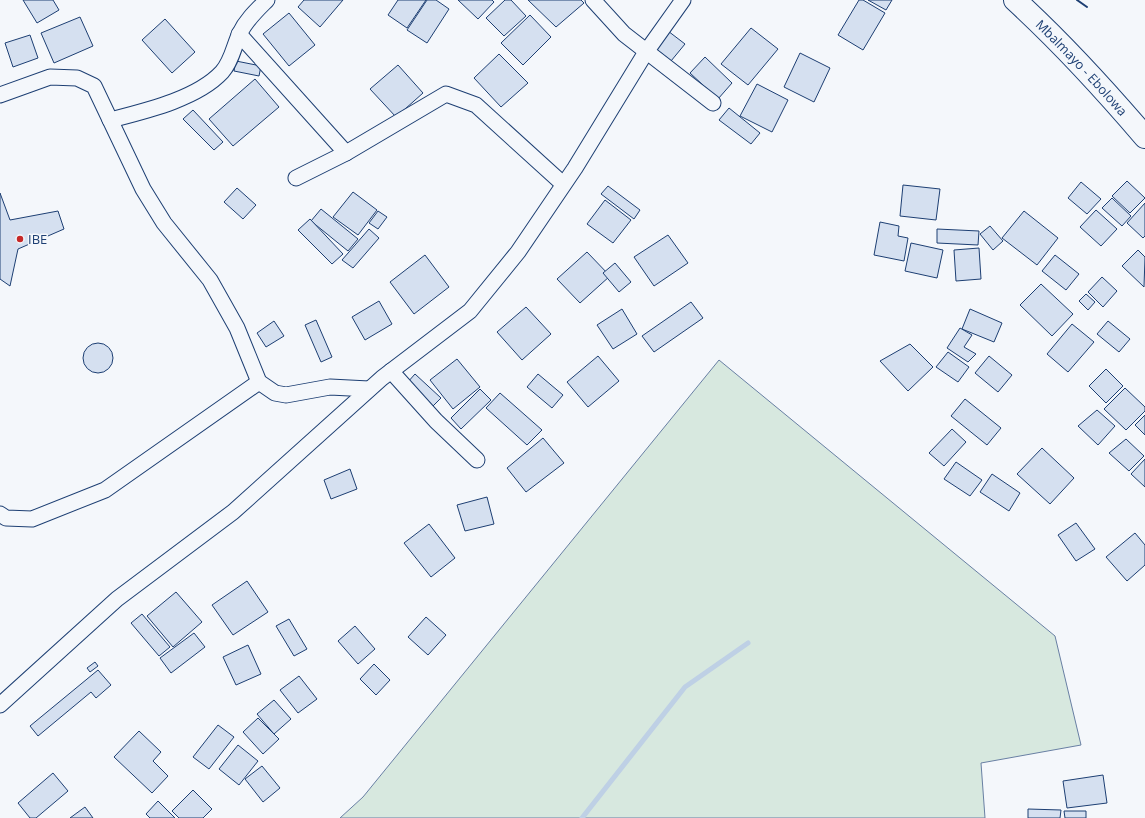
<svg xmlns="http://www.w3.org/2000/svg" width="1145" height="818" viewBox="0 0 1145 818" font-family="'Open Sans',sans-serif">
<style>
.green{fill:#d7e8df;stroke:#687fa3}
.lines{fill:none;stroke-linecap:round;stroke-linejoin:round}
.stream{stroke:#bed0e5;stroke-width:5}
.building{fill:#d5e0f0;stroke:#1d3f73}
.street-casing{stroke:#1d3f73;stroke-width:17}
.highway-casing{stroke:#1d3f73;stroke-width:24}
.street{stroke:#f4f7fb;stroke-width:15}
.highway{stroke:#f4f7fb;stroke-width:22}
.wall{stroke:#1d3f73;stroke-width:2}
.poi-dot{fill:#c62828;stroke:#f4f7fb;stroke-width:1.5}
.labels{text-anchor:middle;stroke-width:3;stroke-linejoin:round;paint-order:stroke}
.street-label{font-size:13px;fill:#1d3f73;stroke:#f4f7fb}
.poi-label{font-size:13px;fill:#1d3f73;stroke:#f4f7fb;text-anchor:start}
</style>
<rect width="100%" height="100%" fill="#f4f7fb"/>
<!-- green -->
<path class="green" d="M719,360L1055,636L1081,745L981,763L985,818H340L363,797Z"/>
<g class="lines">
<!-- stream -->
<path class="stream" d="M582,818L685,687L748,643"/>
</g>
<!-- building -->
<g class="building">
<path d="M23,0H53L59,10L37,23Z"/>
<path d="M304,0H343L320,27L298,7Z"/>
<path d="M398,0H426L407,28L388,15Z"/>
<path d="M427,0H436L449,9L427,43L407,30Z"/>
<path d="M458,0H492L494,2L478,19Z"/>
<path d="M505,0H511L526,16L504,36L486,18Z"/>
<path d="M528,0H581L584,3L556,27Z"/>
<path d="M859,0H863L885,13L863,50L838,35Z"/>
<path d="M868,0H892L886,10Z"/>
<path d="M289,13L315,45L289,66L263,34Z"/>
<path d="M530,15L551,37L523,65L501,43Z"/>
<path d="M80,17L93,46L54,63L41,33Z"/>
<path d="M165,19L195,52L172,73L142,40Z"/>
<path d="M751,28L778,49L748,85L721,64Z"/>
<path d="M668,31L685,44L671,61L656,49Z"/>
<path d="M30,35L38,58L13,67L5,43Z"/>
<path d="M800,53L830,68L814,102L784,87Z"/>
<path d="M499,54L528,83L501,107L474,78Z"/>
<path d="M705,57L732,83L718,99L690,73Z"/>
<path d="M236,61L261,66L259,76L234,71Z"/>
<path d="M398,65L423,93L396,117L370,89Z"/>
<path d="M255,79L279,107L233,146L209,119Z"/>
<path d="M757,84L788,100L772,132L740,116Z"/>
<path d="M729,108L760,133L751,144L719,120Z"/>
<path d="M193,110L223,142L214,150L183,119Z"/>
<path d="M1127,181L1145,198L1130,213L1112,196Z"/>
<path d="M1081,182L1101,199L1087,214L1068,198Z"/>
<path d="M903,185L940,189L936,220L900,216Z"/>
<path d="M608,186L640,210L634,219L601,194Z"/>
<path d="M237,188L256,205L243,219L224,202Z"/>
<path d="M353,192L377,210L358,235L333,217Z"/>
<path d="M0,193L10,220L58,211L64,229L18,249L10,286L0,279Z"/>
<path d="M1112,198L1131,216L1122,226L1102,208Z"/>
<path d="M605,200L631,220L613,243L587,224Z"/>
<path d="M1145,203V236L1143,238L1127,223Z"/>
<path d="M321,209L358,239L348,251L311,221Z"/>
<path d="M1096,210L1117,229L1101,246L1080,227Z"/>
<path d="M378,211L387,217L378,229L369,223Z"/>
<path d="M1024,211L1058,238L1037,265L1002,238Z"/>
<path d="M310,219L343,254L332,264L298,230Z"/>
<path d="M880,222L899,226L898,236L908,238L904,261L874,255Z"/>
<path d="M990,226L1003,241L993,250L980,234Z"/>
<path d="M369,229L379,238L353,268L342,260Z"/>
<path d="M937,229L979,231L978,245L937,243Z"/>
<path d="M668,235L688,263L654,286L634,257Z"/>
<path d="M911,243L943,250L937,278L905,271Z"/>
<path d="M979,248L981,279L956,281L954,250Z"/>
<path d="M1138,250L1145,257L1144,287L1122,266Z"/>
<path d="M587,252L610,276L580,303L557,279Z"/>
<path d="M425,255L449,287L414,314L390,282Z"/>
<path d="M1055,255L1079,274L1066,290L1042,271Z"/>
<path d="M615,263L631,282L619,292L603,273Z"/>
<path d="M1102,277L1117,291L1103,307L1088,292Z"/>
<path d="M1041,284L1073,314L1052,336L1020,305Z"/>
<path d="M1086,294L1095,302L1088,310L1079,301Z"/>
<path d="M379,301L392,324L365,340L352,317Z"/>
<path d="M691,302L703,318L654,352L642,336Z"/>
<path d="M526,307L551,334L522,360L497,332Z"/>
<path d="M622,309L637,334L613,349L597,325Z"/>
<path d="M970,309L1002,323L994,342L962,329Z"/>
<path d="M316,320L332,357L321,362L305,325Z"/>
<path d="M274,321L284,336L266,347L257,333Z"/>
<path d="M1108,321L1130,339L1119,352L1097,334Z"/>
<path d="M1072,324L1094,342L1068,372L1047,354Z"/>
<path d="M960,328L972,335L964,347L976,354L968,362L947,348Z"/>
<circle cx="98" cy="358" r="15"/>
<path d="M910,344L933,367L908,391L880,361Z"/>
<path d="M948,352L969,367L958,382L936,367Z"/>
<path d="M598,356L619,381L588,407L567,382Z"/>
<path d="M989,356L1012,375L998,392L975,373Z"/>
<path d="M457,359L480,387L453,409L430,380Z"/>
<path d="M1106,369L1123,386L1106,403L1089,386Z"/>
<path d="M415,374L441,398L433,406L407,383Z"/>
<path d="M538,374L563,395L552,408L527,387Z"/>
<path d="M1125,388L1145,407V411L1126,430L1104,409Z"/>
<path d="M480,389L491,400L461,429L451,418Z"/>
<path d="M500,393L542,430L527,445L486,408Z"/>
<path d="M965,399L1001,428L987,445L951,416Z"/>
<path d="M1097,410L1115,426L1098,445L1078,426Z"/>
<path d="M1145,415V435L1135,425Z"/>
<path d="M952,429L966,442L944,466L929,453Z"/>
<path d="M543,438L564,463L526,492L507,468Z"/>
<path d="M1126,439L1144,456L1129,471L1109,453Z"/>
<path d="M1042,448L1074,478L1050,504L1017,474Z"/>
<path d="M1145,459V487L1131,474Z"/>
<path d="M956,462L982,480L970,496L944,479Z"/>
<path d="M350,469L357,489L331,499L324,480Z"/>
<path d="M992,474L1020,493L1009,511L980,492Z"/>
<path d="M487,497L494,524L465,531L457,505Z"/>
<path d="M1076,523L1095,549L1076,561L1058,535Z"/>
<path d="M429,524L455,558L431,577L404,543Z"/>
<path d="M1135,533L1145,545V565L1127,581L1106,557Z"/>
<path d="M247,581L268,612L233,635L212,605Z"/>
<path d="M176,592L202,622L173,647L147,616Z"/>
<path d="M142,614L170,647L159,656L131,623Z"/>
<path d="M426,617L446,635L428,655L408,637Z"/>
<path d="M289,619L307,649L294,656L276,626Z"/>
<path d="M355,626L375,649L358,664L338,641Z"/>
<path d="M194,633L205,647L171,673L160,658Z"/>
<path d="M248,645L261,674L236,685L223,657Z"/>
<path d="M95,662L98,666L90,672L87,668Z"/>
<path d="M374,664L390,680L376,695L360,679Z"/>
<path d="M98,670L111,685L96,698L91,692L38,736L30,726Z"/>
<path d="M299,676L317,699L298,713L280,690Z"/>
<path d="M274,700L291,719L274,734L257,714Z"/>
<path d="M258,718L279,739L263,754L243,732Z"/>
<path d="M218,725L234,737L209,769L193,757Z"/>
<path d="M139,731L161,752L153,761L168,776L152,793L114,757Z"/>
<path d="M238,745L258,761L239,785L219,769Z"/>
<path d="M262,766L280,788L263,802L245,779Z"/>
<path d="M53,773L68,791L36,818H30L18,803Z"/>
<path d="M1103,775L1107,803L1067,808L1063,781Z"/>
<path d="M193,790L212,809L203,818H179L172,811Z"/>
<path d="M158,801L175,818H150L146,814Z"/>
<path d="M85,807L93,818H70Z"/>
<path d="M1028,809L1061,810L1060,818H1028Z"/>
<path d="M1064,811H1086V818H1065Z"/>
</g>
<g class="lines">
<!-- street casing -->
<g class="street-casing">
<g id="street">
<path d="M593,0L624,34L713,103"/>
<path d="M239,34L346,153"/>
<path d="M0,95L50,77L77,78L94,86L143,189L164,223L210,280L237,328L259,382L275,393L286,395L330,387L369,389"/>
<path d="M110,120C145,111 197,99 222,72C232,61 234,45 240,33C246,20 257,10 267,0"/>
<path d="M296,178L346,153L446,94L476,105L563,184"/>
<path d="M391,371L436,421L477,460"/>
<path d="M0,514L6,518L32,519L105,490L259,382"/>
<path d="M0,705L117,599L233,512L382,378L470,311L518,252L575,168L646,52L683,0"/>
</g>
</g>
<!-- highway casing -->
<g class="highway-casing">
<g id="highway">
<path id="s1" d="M1015,0C1062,43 1104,89 1145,137"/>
</g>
</g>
<!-- street -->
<use href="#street" class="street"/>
<!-- highway -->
<use href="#highway" class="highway"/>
<!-- wall -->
<path class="wall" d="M1077,0L1087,7"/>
</g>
<!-- markers -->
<circle class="poi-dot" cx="20" cy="239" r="4"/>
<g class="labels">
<!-- street labels -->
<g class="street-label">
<text dy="5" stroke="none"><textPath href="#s1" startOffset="95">Mbalmayo - Ebolowa</textPath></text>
</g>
<!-- poi labels -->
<g class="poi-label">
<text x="28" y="244">IBE</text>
</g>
</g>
</svg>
